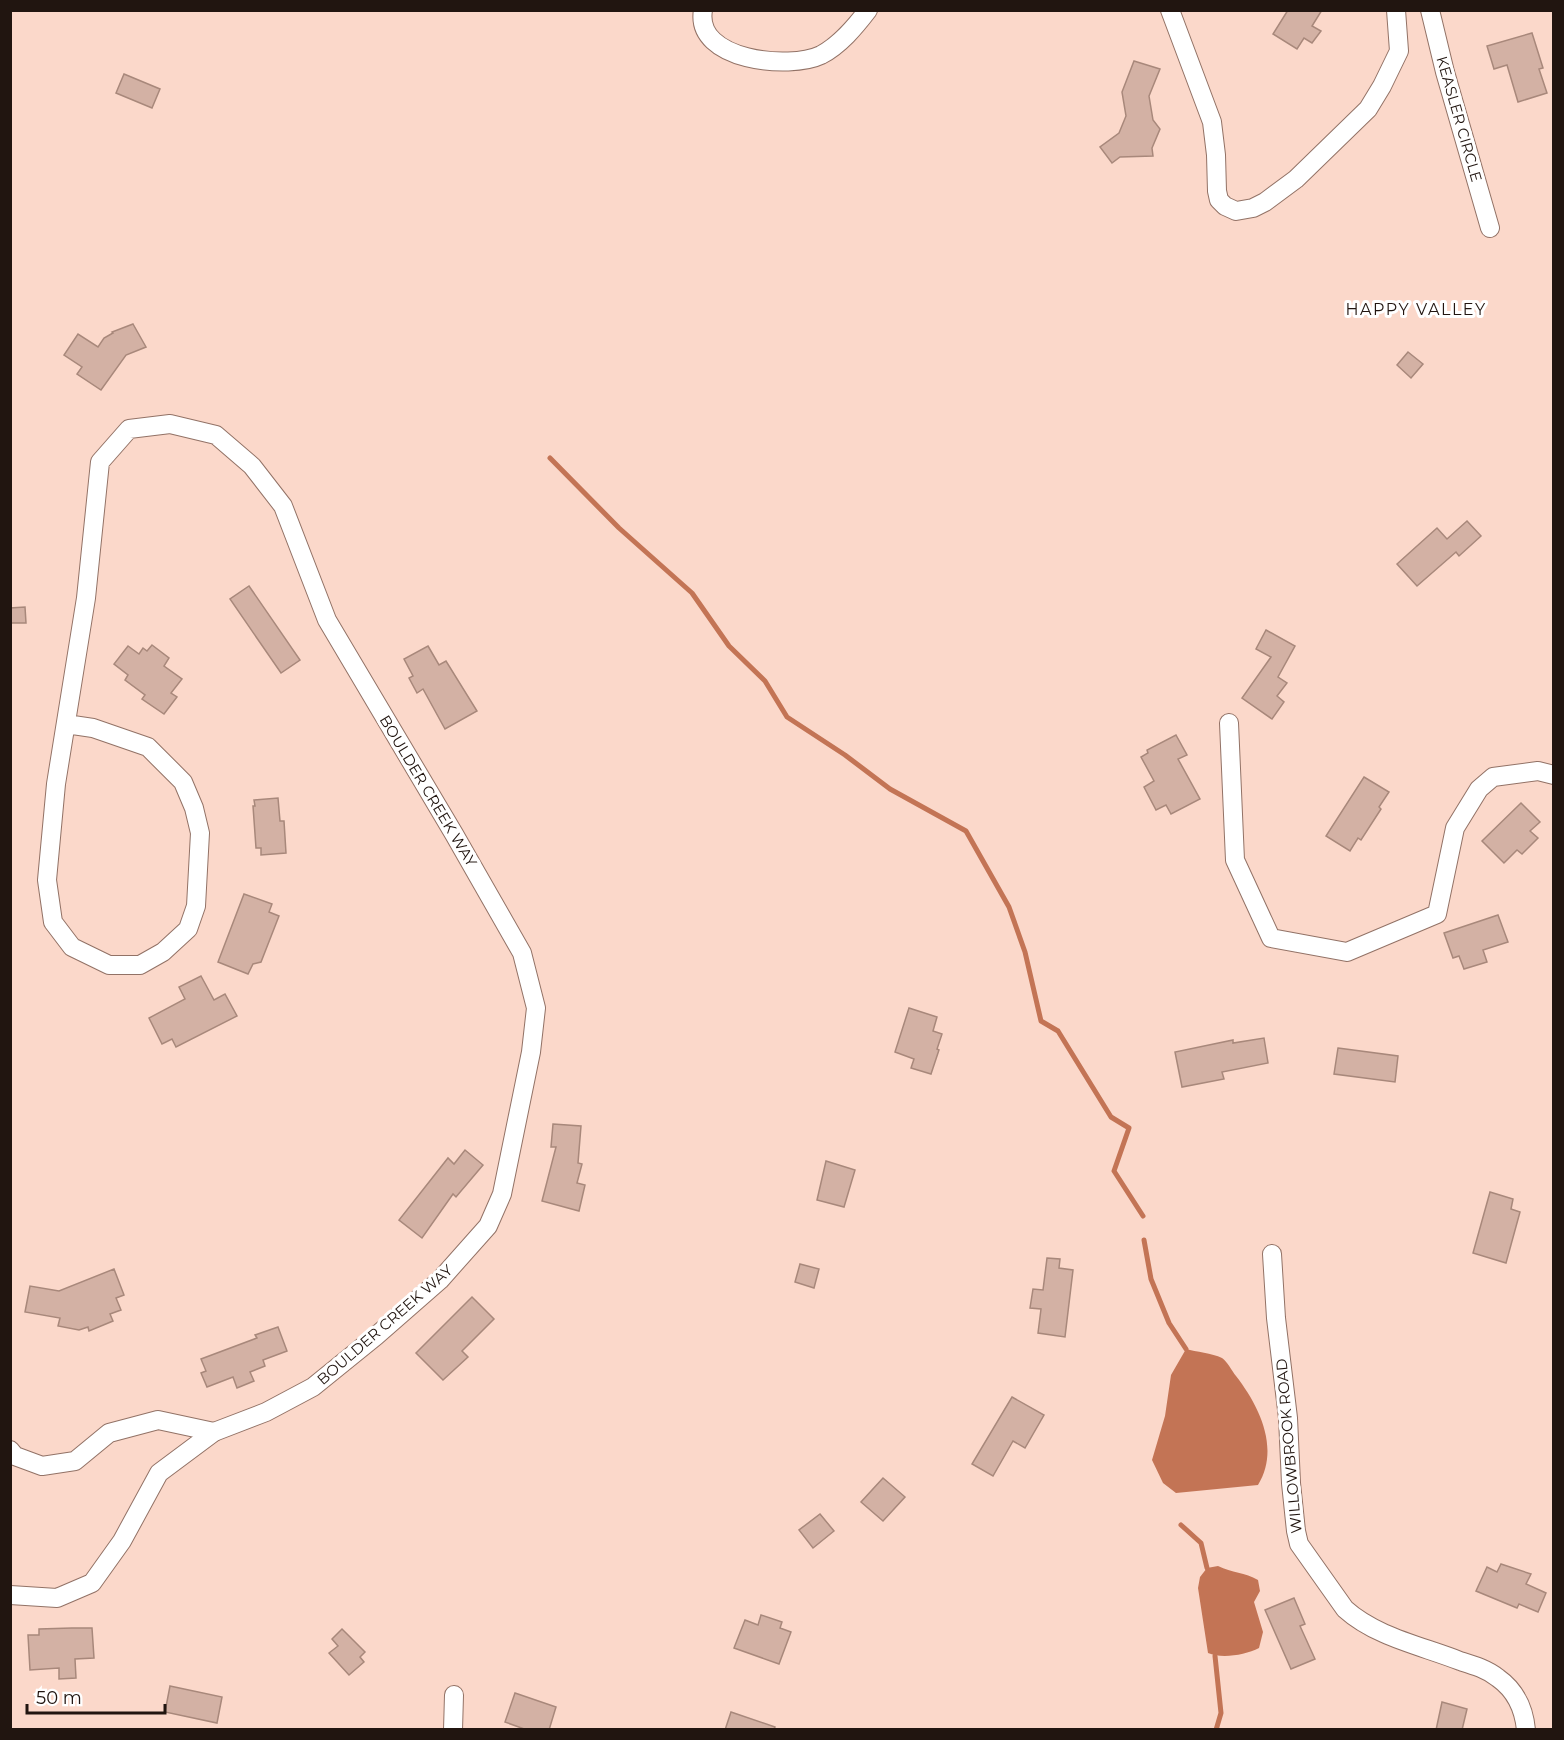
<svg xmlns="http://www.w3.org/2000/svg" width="1564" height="1740" viewBox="0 0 1564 1740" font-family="Montserrat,sans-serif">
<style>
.water{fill:#c37455}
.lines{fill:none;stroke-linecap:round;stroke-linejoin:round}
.stream{stroke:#c37455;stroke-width:5}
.building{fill:#d3b1a4;stroke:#a8887b;stroke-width:1.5}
.minor-casing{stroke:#927266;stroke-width:20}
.minor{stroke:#fff;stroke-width:18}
.labels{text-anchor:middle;stroke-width:6;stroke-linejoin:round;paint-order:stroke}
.street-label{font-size:15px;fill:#211510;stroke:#fff}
.neighbourhood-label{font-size:16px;letter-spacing:1.5px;fill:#211510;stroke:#fff}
</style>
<rect width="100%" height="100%" fill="#fbd8ca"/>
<!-- water -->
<g class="water">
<path d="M1186,1349C1196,1352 1212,1353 1222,1358C1227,1361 1232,1371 1236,1376C1260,1407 1280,1449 1258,1485L1176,1493L1163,1483L1152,1460L1165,1416L1171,1375Z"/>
<path d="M1218,1566C1232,1573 1245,1572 1258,1580L1260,1591L1254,1602L1263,1632L1259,1648C1245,1655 1222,1659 1208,1653L1198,1588L1200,1577L1207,1568Z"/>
</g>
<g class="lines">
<!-- stream -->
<g class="stream">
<path d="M550,458L619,528L692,593L729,646L765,681L787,717L845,755L890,789L966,831L1009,907L1025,952L1041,1021L1058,1031L1111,1117L1129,1128L1114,1171L1143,1216"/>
<path d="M1144,1240L1151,1279L1169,1323L1186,1349"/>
<path d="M1181,1525L1201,1543L1207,1568"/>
<path d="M1215,1656L1221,1713L1216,1730"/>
</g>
</g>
<!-- building -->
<g class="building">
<path d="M1288,10H1322L1312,26L1321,31L1312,43L1304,38L1297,49L1273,34Z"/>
<path d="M1532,33L1543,68L1539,69L1547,93L1518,102L1507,65L1494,69L1487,46Z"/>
<path d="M1134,61L1160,69L1149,96L1153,120L1160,129L1152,148L1153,156L1120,157L1112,163L1100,147L1119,133L1126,116L1122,92Z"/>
<path d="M124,74L160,89L152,108L116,93Z"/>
<path d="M133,324L146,347L126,355L101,390L77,374L82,367L64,355L78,334L98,347L104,338L113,333L112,332Z"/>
<path d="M1408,352L1423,364L1411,378L1397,365Z"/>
<path d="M1467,521L1481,536L1459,556L1456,552L1417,586L1397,564L1437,528L1447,539Z"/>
<path d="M249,586L300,660L281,673L230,599Z"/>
<path d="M25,607L26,623H10V608Z"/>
<path d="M1266,630L1295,646L1278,677L1287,683L1277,696L1284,702L1272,719L1242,698L1271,657L1256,649Z"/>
<path d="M152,645L169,658L164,666L182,679L171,693L177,697L164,714L142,699L145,695L125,680L128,675L114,664L128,646L139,654L143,648L147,651Z"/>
<path d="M428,646L439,665L446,661L477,711L445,729L423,689L417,693L409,678L413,676L404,659Z"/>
<path d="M1176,735L1187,755L1178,759L1200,799L1171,814L1166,805L1156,810L1144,787L1154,781L1141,757L1148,753L1147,750Z"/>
<path d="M1364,777L1389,792L1379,807L1381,809L1361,840L1358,838L1350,851L1326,836Z"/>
<path d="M278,798L280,821H284L286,853L261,855V848H256L253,806H255L254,800Z"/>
<path d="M1521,803L1540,822L1530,831L1538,838L1522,854L1517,850L1504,863L1482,841Z"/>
<path d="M244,894L272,904L269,912L279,916L261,962L253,964L248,974L218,962Z"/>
<path d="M1498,915L1508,942L1483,950L1487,962L1464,969L1459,956L1453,958L1444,933Z"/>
<path d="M201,976L214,1000L225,994L237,1016L176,1047L172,1039L162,1044L149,1018L185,999L179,987Z"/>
<path d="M909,1008L937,1017L933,1031L942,1034L937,1049L939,1050L931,1074L911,1068L914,1059L895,1052Z"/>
<path d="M1264,1038L1268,1063L1222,1072L1224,1079L1182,1087L1175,1052L1233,1040V1043Z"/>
<path d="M1338,1048L1398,1056L1395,1082L1334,1074Z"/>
<path d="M553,1124L581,1126L578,1163L582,1164L577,1183L585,1185L579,1211L542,1201L556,1147H551Z"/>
<path d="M465,1150L483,1165L456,1197L453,1194L422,1238L399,1220L448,1158L454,1164Z"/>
<path d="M826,1161L855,1170L844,1207L817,1200Z"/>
<path d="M1490,1192L1513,1199L1511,1209L1520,1212L1506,1263L1473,1253Z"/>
<path d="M1047,1258L1060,1259L1059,1268L1073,1270L1065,1337L1038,1333L1041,1309L1030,1308L1033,1289L1043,1290Z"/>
<path d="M800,1264L819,1269L814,1288L795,1282Z"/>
<path d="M114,1269L124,1295L116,1298L121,1310L110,1314L113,1321L89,1331L88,1327L79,1330L58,1326L60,1318L25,1312L30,1286L59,1291Z"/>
<path d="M472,1297L494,1319L462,1351L468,1357L443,1380L416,1353Z"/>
<path d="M278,1327L287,1351L263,1360L265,1366L250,1372L254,1381L237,1388L233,1377L207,1387L201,1373L206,1371L201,1359L257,1338L255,1335Z"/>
<path d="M1012,1397L1044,1415L1025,1448L1013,1441L993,1476L972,1464Z"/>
<path d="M883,1478L905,1497L883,1521L861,1502Z"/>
<path d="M820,1514L834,1531L813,1548L799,1530Z"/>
<path d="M1501,1564L1531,1574L1526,1584L1546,1593L1538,1612L1519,1604L1517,1608L1476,1591L1487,1567L1497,1572Z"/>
<path d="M1294,1598L1305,1624L1300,1626L1315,1659L1291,1669L1265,1610Z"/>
<path d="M761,1615L782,1622L780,1628L791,1632L779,1664L734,1648L745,1620L758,1625Z"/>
<path d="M72,1628H92L94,1658L75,1659L76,1678L59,1679V1668L30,1670L28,1635H39V1629Z"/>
<path d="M342,1629L365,1652L360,1657L364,1662L349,1675L329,1653L338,1646L332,1639Z"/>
<path d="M170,1686L222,1697L217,1723L165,1712Z"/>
<path d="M515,1693L556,1707L549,1730H527L505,1722Z"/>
<path d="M1442,1702L1467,1709L1462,1730H1436Z"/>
<path d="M731,1712L775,1727L774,1730H725Z"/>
</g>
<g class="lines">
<!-- minor casing -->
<g class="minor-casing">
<g id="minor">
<path d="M703,10C694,61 790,70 821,55C840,45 855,27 868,10"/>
<path d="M1170,10L1212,122L1216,155L1217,191L1219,200L1225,206L1236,211L1253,208L1265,202L1296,179L1368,109L1382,86L1399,51L1396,10"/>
<path d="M1430,10L1445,72L1490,228"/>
<path d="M1229,723L1235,860L1271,938L1347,952L1437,914L1455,828L1479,789L1493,777L1538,771L1554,775"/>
<path d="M1272,1254L1276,1318L1288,1418L1291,1483L1296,1531L1299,1544L1345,1609C1376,1637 1422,1646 1460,1661C1473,1665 1487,1669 1498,1678C1515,1690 1524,1709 1526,1730"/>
<path d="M10,1450L15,1456L42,1466L75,1461L109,1433L158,1420L214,1432"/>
<path d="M10,1595L57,1598L92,1583L122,1541L159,1473L214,1432L266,1412L313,1387L376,1336L440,1280L488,1226L502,1194L531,1052L536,1008L522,953L454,834L327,620L283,506L252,466L216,435L170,424L129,429L100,462L86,598L56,784L47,880L53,922L72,947L109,965H140L163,952L188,929L196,906L200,833L194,808L183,782L148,747L93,728L66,724"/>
<path d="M453,1730L454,1695"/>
</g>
</g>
<!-- minor -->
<use href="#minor" class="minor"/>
</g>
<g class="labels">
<!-- street labels -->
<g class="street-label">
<text transform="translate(1459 119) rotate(74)" y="5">KEASLER CIRCLE</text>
<text transform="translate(428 791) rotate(59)" y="5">BOULDER CREEK WAY</text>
<text transform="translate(385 1325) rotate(-41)" y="5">BOULDER CREEK WAY</text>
<text transform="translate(1289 1446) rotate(-95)" y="5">WILLOWBROOK ROAD</text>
</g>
<!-- neighbourhood labels -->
<g class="neighbourhood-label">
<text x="1416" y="315">HAPPY VALLEY</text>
</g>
</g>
<!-- border -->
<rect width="1564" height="1740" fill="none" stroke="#211510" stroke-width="24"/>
<!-- scale -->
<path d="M27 1704v9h138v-9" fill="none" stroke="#211510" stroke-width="3"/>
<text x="36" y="1704" font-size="18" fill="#211510" stroke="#ffffff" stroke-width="4.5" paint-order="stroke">50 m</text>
</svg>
